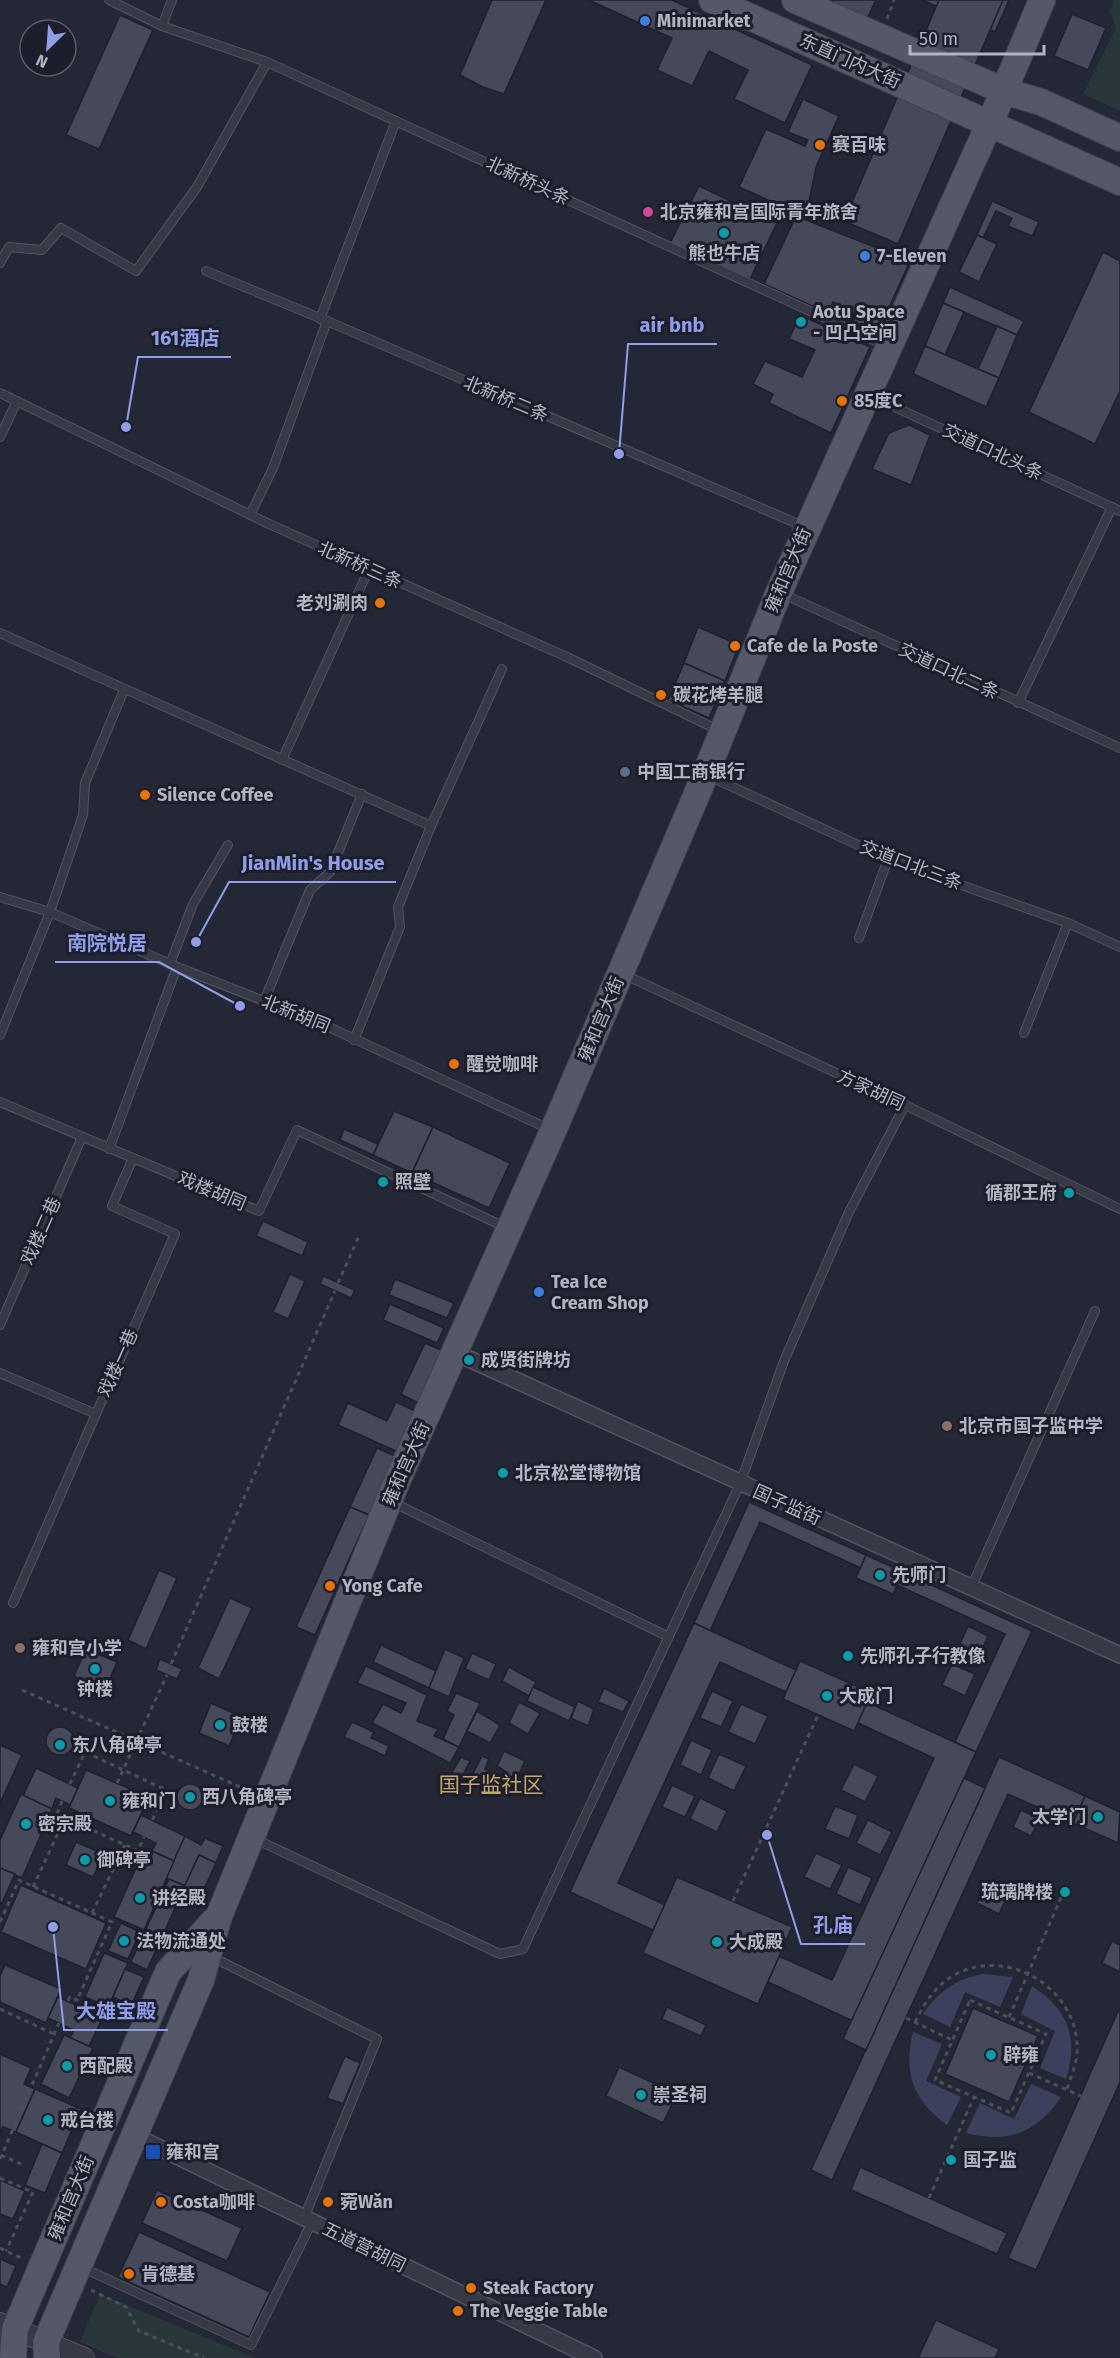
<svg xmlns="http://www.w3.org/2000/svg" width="1120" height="2358" viewBox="0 0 1120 2358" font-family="'Fira Sans','Noto Sans SC',sans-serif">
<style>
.green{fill:#29373b}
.water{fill:#3b415c}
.building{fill:#45495a;stroke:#1e212d;stroke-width:1.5}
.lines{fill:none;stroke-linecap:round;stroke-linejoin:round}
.service-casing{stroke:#525461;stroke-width:10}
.minor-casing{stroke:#525461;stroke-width:18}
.tertiary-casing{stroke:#525461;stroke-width:22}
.primary-casing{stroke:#40434f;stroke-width:28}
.path{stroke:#475258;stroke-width:3;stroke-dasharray:4.5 4.5;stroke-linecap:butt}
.service{stroke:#373a46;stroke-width:8}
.minor{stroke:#373a46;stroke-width:15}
.tertiary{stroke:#373a46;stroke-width:20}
.primary{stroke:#555866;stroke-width:26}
.shop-dot{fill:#3f7fe0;stroke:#1c1f2b;stroke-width:2}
.food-dot{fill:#e8710a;stroke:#1c1f2b;stroke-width:2}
.hotel-dot{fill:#d1479c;stroke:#1c1f2b;stroke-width:2}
.culture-dot{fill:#0f9aa8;stroke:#1c1f2b;stroke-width:2}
.service-dot{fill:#5c6f8a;stroke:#1c1f2b;stroke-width:2}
.education-dot{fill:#8d6e63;stroke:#1c1f2b;stroke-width:2}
.transit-dot{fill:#1a4fb4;stroke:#1c1f2b;stroke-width:2}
.labels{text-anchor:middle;stroke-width:6;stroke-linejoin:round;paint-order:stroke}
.poi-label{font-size:18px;font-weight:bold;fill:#b2b4c2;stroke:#1c1f2b;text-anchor:start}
.street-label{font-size:18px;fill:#b2b4c2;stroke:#1c1f2b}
.quarter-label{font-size:21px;fill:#c4a66b;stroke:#1c1f2b}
.leader{fill:none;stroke:#909ee9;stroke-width:2}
.callout-dot{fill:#909ee9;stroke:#1c1f2b;stroke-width:2}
.callout-label{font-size:20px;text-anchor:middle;font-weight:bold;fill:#909ee9;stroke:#1c1f2b;stroke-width:6;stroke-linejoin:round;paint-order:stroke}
</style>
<rect width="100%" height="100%" fill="#242735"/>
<!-- green -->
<g class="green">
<path d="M1114,0H1120V111L1083,94L1116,28L1110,11Z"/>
<path d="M100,2294L255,2358H117L80,2342Z"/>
</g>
<!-- water -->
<g class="water">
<path d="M983,1974L1013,1977L1000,2007L965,1992L950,2027L923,2014C939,1991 956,1979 983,1974Z"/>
<path d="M1032,1986C1068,2009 1079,2038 1066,2079L1040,2068L1055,2031L1021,2014Z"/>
<path d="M913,2032L942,2044L926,2081L961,2097L947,2125C913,2100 903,2073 913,2032Z"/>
<path d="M1031,2084L1061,2097C1037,2133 1007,2144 966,2133L980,2103L1014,2119Z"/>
</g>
<!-- building -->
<g class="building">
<path d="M492,0H546L504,94L483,87L460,75Z"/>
<path d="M589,0H672L812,65L785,123L734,99L748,70L709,51L692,86L657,70L672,38Z"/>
<path d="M834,0H876L867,19L832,4Z"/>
<path d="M922,0H1009L995,32Z"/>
<path d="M939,0H1003L898,244L844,221Z"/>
<path d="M1072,14L1106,28L1088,70L1054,56Z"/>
<path d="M120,15L153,30L99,149L66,135Z"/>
<path d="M803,99L839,116L816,167L806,217L739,187L766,129L805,146L808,140L788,132Z"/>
<path d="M699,186L777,223L750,279L670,243Z"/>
<path d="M992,201L1039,222L1032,236L1008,226L1012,218L996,211L983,238L977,235Z"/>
<path d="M796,216L910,261L877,334L853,322L857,314L833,302L828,313L764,284Z"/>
<path d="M977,235L997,244L979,282L959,272Z"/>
<path d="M1103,252L1120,261V391L1095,444L1029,412Z"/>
<path d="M950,287L1024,321L1017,335L943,303Z"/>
<path d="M943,303L964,312L945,355L925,346Z"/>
<path d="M800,315L870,347L831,433L769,403L773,394L753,384L765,361L802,377L815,350L789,339Z"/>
<path d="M997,326L1017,335L999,378L978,369Z"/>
<path d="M925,346L999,378L986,407L913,374Z"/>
<path d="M909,425L930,435L911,485L872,469L889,433Z"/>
<path d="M698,627L739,645L725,681L684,663Z"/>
<path d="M684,663L725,681L709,718L668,700Z"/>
<path d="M394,1111L433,1127L412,1173L373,1155Z"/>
<path d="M433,1127L510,1163L489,1208L412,1173Z"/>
<path d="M344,1129L378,1144L373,1155L340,1140Z"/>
<path d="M263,1221L308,1242L302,1256L256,1236Z"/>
<path d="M290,1274L305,1281L288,1319L273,1312Z"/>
<path d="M323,1276L355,1290L351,1298L320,1284Z"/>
<path d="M395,1279L454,1303L447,1318L389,1295Z"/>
<path d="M390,1304L444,1328L437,1343L383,1320Z"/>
<path d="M425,1343L443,1351L418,1403L401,1394Z"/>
<path d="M396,1402L415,1411L396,1451L338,1425L348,1403L387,1421Z"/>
<path d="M377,1448L395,1456L369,1515L350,1507Z"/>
<path d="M749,1502L866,1555L861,1568L760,1522L710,1631L694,1623Z"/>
<path d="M350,1507L369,1515L315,1635L296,1627Z"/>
<path d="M866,1555L903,1572L893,1594L856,1578Z"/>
<path d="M159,1570L177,1578L146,1649L128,1640Z"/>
<path d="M903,1572L1032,1631L976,1752L955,1742L1005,1634L897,1585Z"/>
<path d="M230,1598L252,1608L219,1679L198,1668Z"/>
<path d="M694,1623L796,1670L786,1692L720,1662L618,1883L665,1905L653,1930L570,1892Z"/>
<path d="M968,1626L988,1636L980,1654L960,1644Z"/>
<path d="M381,1645L436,1671L429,1688L373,1662Z"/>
<path d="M86,1649L117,1662L105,1690L74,1676Z"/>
<path d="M445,1649L464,1658L449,1697L429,1688Z"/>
<path d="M472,1653L496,1664L489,1680L465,1669Z"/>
<path d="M160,1659L182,1669L177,1679L156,1670Z"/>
<path d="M800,1661L872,1693L854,1731L783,1699Z"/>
<path d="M952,1664L975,1674L965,1696L942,1685Z"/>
<path d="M366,1666L427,1695L417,1721L438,1729L434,1736L459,1747L450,1763L372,1723L383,1704L401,1713L406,1703L357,1683Z"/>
<path d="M509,1667L536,1682L529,1696L502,1681Z"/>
<path d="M533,1687L575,1707L569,1721L527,1701Z"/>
<path d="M604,1688L629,1701L623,1712L598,1702Z"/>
<path d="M712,1691L733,1701L721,1727L700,1718Z"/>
<path d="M456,1693L480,1703L459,1747L443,1739L454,1715L447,1711Z"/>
<path d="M578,1701L594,1709L588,1726L571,1718Z"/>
<path d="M519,1702L540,1713L528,1734L509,1723Z"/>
<path d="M867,1702L976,1752L853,2021L768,1982L779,1956L832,1980L934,1758L858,1723Z"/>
<path d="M211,1703L242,1717L229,1746L199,1733Z"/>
<path d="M741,1704L768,1716L755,1744L728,1732Z"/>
<path d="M477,1711L500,1725L490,1743L467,1731Z"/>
<path d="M352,1722L374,1732L371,1738L389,1746L385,1756L344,1737Z"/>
<circle cx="60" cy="1741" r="14"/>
<path d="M691,1740L712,1750L701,1775L680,1765Z"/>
<path d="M0,1745L22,1755L0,1803Z"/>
<path d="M504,1751L525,1761L509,1797L499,1793L507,1772L497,1766Z"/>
<path d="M719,1754L746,1766L734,1791L708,1778Z"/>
<path d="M482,1756L489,1759L485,1769L491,1772L484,1789L469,1781Z"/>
<path d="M461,1757L470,1761L461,1778L452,1772Z"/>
<path d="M999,1757L1085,1796L1073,1823L1008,1794L832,2180L811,2170Z"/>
<path d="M854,1764L878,1776L865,1802L841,1790Z"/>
<path d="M36,1768L78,1788L70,1805L56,1798L52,1809L23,1796Z"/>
<path d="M86,1770L149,1797L131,1836L69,1808Z"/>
<path d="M964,1778L985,1788L866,2050L843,2039Z"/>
<circle cx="190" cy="1797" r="13"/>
<path d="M672,1785L695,1796L685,1817L662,1807Z"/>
<path d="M21,1794L52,1809L22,1878L0,1868V1840Z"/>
<path d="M1085,1796L1120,1812L1118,1843L1073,1823Z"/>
<path d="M700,1798L727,1811L717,1832L690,1819Z"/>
<path d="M835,1806L858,1815L849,1839L825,1829Z"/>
<path d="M1021,1810L1040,1819L1031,1836L1013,1827Z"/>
<path d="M141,1815L185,1836L174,1861L152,1851L156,1843L133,1832Z"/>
<path d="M868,1820L892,1832L880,1855L856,1843Z"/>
<path d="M185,1836L201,1845L205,1838L223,1846L216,1863L199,1855L185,1886L166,1878Z"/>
<path d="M76,1842L104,1854L93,1877L66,1865Z"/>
<path d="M145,1848L174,1861L144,1930L114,1917Z"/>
<path d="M816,1853L842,1865L830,1889L804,1877Z"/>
<path d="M199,1855L216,1863L197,1904L180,1896Z"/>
<path d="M848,1867L872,1878L860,1905L836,1894Z"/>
<path d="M0,1868L15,1874L0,1907Z"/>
<path d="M677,1877L792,1927L758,2004L643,1953Z"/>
<path d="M169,1879L185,1886L147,1970L131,1962Z"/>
<path d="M987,1882L1009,1893L999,1914L977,1903Z"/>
<path d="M21,1885L106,1923L86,1969L1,1932Z"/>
<path d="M121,1923L140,1932L128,1959L108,1951Z"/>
<path d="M1112,1941L1120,1945V1972L1102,1963Z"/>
<path d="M104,1953L128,1963L108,2007L85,1997Z"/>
<path d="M5,1965L61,1989L46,2023L0,2002V1976Z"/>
<path d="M125,1969L144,1977L131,2006L113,1997Z"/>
<path d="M58,1997L103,2017L89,2046L70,2038L74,2030L48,2018Z"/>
<path d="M667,2007L706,2025L701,2036L662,2019Z"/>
<path d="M1120,2007V2082L1036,2270L1008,2258Z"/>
<path d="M973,2008L1038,2036L1009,2102L945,2074Z"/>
<path d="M64,2035L93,2048L69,2098L41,2084Z"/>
<path d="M0,2054L31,2068L24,2084L35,2089L16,2132L3,2127L0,2134Z"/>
<path d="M345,2056L360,2063L343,2104L327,2098Z"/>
<path d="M619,2067L677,2094L663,2123L606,2096Z"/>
<path d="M35,2089L81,2109L62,2153L16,2132Z"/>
<path d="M42,2144L62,2153L45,2193L25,2185Z"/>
<path d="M860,2167L1007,2233L997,2254L851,2190Z"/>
<path d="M0,2180L25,2191L13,2219L0,2214Z"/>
<path d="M157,2190L242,2228L227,2261L142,2223Z"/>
<path d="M139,2232L270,2292L249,2337L118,2277Z"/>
<path d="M0,2259L16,2266L7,2287L0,2284Z"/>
<path d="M936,2320L999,2349L995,2358H918Z"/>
</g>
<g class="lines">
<!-- service casing -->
<g class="service-casing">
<g id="service">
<path d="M109,0L162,26L267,62L884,345"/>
<path d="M162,26L172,0"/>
<path d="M0,263L9,247L42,250L61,228L136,271L197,187L267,62"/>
<path d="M206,271L327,321L805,527"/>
<path d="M320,319L396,121"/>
<path d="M0,393L269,524L567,657L718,730"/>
<path d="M871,396L1120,511"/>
<path d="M0,437L17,401"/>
<path d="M250,515L273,468L327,321"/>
<path d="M783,594L1120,748"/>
<path d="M0,633L431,826L502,669"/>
<path d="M1018,703L1112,507"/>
<path d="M282,760L369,569"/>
<path d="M709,776L888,859L1068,923L1120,947"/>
<path d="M0,897L50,912L177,967L318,1022L549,1129"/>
<path d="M859,938L888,859"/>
<path d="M170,964L193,904L228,845"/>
<path d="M625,975L905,1105L1120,1209"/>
<path d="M264,1001L310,890L330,872L362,794"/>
<path d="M1024,1033L1068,923"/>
<path d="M0,1035L50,912L83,815L85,783L124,690"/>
<path d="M354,1040L400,927L398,907L431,826"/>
<path d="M0,1102L259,1211L297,1130L507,1228"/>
<path d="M109,1149L177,967"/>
<path d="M0,1325L82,1137"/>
<path d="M0,1373L96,1414"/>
<path d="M392,1502L669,1637"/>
<path d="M971,1588L1095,1311"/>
<path d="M13,1603L175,1234L112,1206L133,1158"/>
<path d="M253,1838L500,1954L523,1949L740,1484L784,1361L849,1212L905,1105"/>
<path d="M212,1957L377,2039L304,2218"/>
<path d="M83,2268L251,2345L312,2222"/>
</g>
</g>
<!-- minor casing -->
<g class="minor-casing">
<g id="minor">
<path d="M456,1353L1120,1655"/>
<path d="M133,2135L594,2358"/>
</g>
</g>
<!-- tertiary casing -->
<g class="tertiary-casing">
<path id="tertiary" d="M0,2323L84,2358"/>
</g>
<!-- primary casing -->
<g class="primary-casing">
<g id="primary">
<path d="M712,0L1120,182"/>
<path d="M795,0L1004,91L1041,102L1120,138"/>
<path d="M13,2358L15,2329L168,1972L214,1921"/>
<path d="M47,2358L46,2342L201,1980L219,1916L395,1486L553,1131L705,775L779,592L1004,91L1042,0"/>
</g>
</g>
<!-- path -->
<g class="path">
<path d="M887,19L894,0"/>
<path d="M338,1283L359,1236"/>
<path d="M171,1664L335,1291"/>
<path d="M22,1690L249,1791"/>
<path d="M117,1783L167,1675"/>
<path d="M70,1784L85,1752L166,1790L152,1821"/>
<path d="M62,1801L57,1814L138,1851L144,1837"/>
<path d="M33,1887L65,1818"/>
<path d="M733,1901L818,1715"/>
<path d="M92,1913L125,1845"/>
<path d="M0,1922L19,1880L112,1922L77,2000"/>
<path d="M970,2000L1046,2034L1011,2113L935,2080Z"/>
<path d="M68,2001L70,1997L107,2013"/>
<path d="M0,2009L54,2034"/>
<path d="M1009,2017L1064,1891"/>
<path d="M906,2018L952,2040"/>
<path d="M915,2022C924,2005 932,1990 948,1979C1002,1941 1082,1988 1077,2054C1076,2066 1070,2078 1067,2090"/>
<path d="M1029,2073L1081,2096"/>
<path d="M1,2155L21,2164"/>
<path d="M0,2159L59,2023"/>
<path d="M0,2178L33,2192L6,2251"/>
<path d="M929,2198L974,2097"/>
<path d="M0,2248L23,2259"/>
<path d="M91,2290L126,2307L139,2331L204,2358"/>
</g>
<!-- service -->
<use href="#service" class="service"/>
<!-- minor -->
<use href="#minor" class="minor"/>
<!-- tertiary -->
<use href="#tertiary" class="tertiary"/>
<!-- primary -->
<use href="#primary" class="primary"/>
</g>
<!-- markers -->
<g class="shop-dot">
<circle cx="645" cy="21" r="6"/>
<circle cx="865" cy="256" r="6"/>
<circle cx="539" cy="1292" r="6"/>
</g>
<g class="food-dot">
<circle cx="820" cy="145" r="6"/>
<circle cx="842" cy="401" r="6"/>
<circle cx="380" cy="603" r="6"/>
<circle cx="735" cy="646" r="6"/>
<circle cx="661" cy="695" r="6"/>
<circle cx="145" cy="795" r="6"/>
<circle cx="454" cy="1064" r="6"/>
<circle cx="330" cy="1586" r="6"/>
<circle cx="161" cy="2202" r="6"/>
<circle cx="328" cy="2202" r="6"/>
<circle cx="129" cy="2274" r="6"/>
<circle cx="471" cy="2288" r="6"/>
<circle cx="458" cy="2311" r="6"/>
</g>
<circle class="hotel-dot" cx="648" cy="212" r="6"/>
<g class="culture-dot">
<circle cx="724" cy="233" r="6"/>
<circle cx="801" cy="322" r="6"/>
<circle cx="383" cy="1182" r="6"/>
<circle cx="1069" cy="1193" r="6"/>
<circle cx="469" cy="1360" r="6"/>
<circle cx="503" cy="1473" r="6"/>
<circle cx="880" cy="1575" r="6"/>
<circle cx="848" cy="1656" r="6"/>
<circle cx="95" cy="1669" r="6"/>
<circle cx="827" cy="1696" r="6"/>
<circle cx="220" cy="1725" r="6"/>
<circle cx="60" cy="1745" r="6"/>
<circle cx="190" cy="1797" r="6"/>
<circle cx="110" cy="1801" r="6"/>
<circle cx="1098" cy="1817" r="6"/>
<circle cx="26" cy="1824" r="6"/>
<circle cx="85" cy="1860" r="6"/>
<circle cx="1065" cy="1892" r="6"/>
<circle cx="140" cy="1898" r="6"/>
<circle cx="124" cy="1941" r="6"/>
<circle cx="717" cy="1942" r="6"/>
<circle cx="991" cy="2055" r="6"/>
<circle cx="67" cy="2066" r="6"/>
<circle cx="641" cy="2095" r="6"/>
<circle cx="48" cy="2120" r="6"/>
<circle cx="951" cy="2160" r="6"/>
</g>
<circle class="service-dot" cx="625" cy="772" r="6"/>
<g class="education-dot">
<circle cx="947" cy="1426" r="6"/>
<circle cx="20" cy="1648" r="6"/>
</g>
<rect class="transit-dot" x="145" y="2144" width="16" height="16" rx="3"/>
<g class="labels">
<!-- poi labels -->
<g class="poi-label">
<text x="657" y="27">Minimarket</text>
<text x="832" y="151">赛百味</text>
<text x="660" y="218">北京雍和宫国际青年旅舍</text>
<text x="724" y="259" text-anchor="middle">熊也牛店</text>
<text x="877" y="262">7-Eleven</text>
<text x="813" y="318">Aotu Space<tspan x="813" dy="21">- 凹凸空间</tspan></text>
<text x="854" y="407">85度C</text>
<text x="368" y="609" text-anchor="end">老刘涮肉</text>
<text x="747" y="652">Cafe de la Poste</text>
<text x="673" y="701">碳花烤羊腿</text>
<text x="637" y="778">中国工商银行</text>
<text x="157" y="801">Silence Coffee</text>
<text x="466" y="1070">醒觉咖啡</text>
<text x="395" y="1188">照壁</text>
<text x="1057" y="1199" text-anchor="end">循郡王府</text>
<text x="551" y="1288">Tea Ice<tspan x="551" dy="21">Cream Shop</tspan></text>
<text x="481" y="1366">成贤街牌坊</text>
<text x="959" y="1432">北京市国子监中学</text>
<text x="515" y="1479">北京松堂博物馆</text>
<text x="892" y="1581">先师门</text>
<text x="342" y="1592">Yong Cafe</text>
<text x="32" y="1654">雍和宫小学</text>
<text x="860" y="1662">先师孔子行教像</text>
<text x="95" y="1695" text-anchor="middle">钟楼</text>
<text x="839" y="1702">大成门</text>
<text x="232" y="1731">鼓楼</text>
<text x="72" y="1751">东八角碑亭</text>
<text x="202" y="1803">西八角碑亭</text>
<text x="122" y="1807">雍和门</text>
<text x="1086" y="1823" text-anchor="end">太学门</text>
<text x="38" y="1830">密宗殿</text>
<text x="97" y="1866">御碑亭</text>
<text x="1053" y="1898" text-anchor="end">琉璃牌楼</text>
<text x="152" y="1904">讲经殿</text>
<text x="136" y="1947">法物流通处</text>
<text x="729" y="1948">大成殿</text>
<text x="1003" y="2061">辟雍</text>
<text x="79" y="2072">西配殿</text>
<text x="653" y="2101">崇圣祠</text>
<text x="60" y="2126">戒台楼</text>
<text x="166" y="2158">雍和宫</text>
<text x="963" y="2166">国子监</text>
<text x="173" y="2208">Costa咖啡</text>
<text x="340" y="2208">菀Wǎn</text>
<text x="141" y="2280">肯德基</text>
<text x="483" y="2294">Steak Factory</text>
<text x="470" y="2317">The Veggie Table</text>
</g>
<!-- street labels -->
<g class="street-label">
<text transform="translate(850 61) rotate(24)" y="6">东直门内大街</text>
<text transform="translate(528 181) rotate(25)" y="6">北新桥头条</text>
<text transform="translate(506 399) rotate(23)" y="6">北新桥二条</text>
<text transform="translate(993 452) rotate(25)" y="6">交道口北头条</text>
<text transform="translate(360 565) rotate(24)" y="6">北新桥三条</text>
<text transform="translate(788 570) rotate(-67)" y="6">雍和宫大街</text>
<text transform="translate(949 671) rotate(25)" y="6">交道口北二条</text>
<text transform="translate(911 865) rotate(21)" y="6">交道口北三条</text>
<text transform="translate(296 1014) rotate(22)" y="6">北新胡同</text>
<text transform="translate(601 1019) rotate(-67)" y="6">雍和宫大街</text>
<text transform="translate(871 1090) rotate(25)" y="6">方家胡同</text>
<text transform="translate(212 1191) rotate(23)" y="6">戏楼胡同</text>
<text transform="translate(41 1231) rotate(-66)" y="6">戏楼二巷</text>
<text transform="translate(118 1363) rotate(-66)" y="6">戏楼一巷</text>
<text transform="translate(406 1464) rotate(-66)" y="6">雍和宫大街</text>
<text transform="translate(787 1505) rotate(24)" y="6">国子监街</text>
<text transform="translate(71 2198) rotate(-67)" y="6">雍和宫大街</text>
<text transform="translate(364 2247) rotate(26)" y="6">五道营胡同</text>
</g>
<!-- quarter labels -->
<g class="quarter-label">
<text x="491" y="1792">国子监社区</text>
</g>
</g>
<!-- callouts -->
<path class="leader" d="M619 454L628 344H717M126 427L138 357H231M196 942L229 882H396M240 1006L159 962H55M767 1835L801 1944H865M53 1927L64 2030H168"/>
<g class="callout-dot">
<circle cx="619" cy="454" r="6"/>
<circle cx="126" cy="427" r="6"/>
<circle cx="196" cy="942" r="6"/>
<circle cx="240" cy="1006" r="6"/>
<circle cx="767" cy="1835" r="6"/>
<circle cx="53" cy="1927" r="6"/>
</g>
<g class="callout-label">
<text x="672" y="332">air bnb</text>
<text x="185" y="345">161酒店</text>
<text x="313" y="870">JianMin's House</text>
<text x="107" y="950">南院悦居</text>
<text x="833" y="1932">孔庙</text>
<text x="116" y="2018">大雄宝殿</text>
</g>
<!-- north arrow -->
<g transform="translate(48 48) rotate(205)"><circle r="28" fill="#1c1f2b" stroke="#585b67" stroke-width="1.5"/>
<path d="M0-4.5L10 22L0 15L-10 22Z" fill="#909ee9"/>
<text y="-9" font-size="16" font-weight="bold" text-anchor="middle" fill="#b2b4c2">N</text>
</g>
<!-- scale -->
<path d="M910 45v9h134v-9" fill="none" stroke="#b2b4c2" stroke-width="3"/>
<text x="919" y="45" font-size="18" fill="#b2b4c2" stroke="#1c1f2b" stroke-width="4.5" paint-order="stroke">50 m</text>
</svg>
